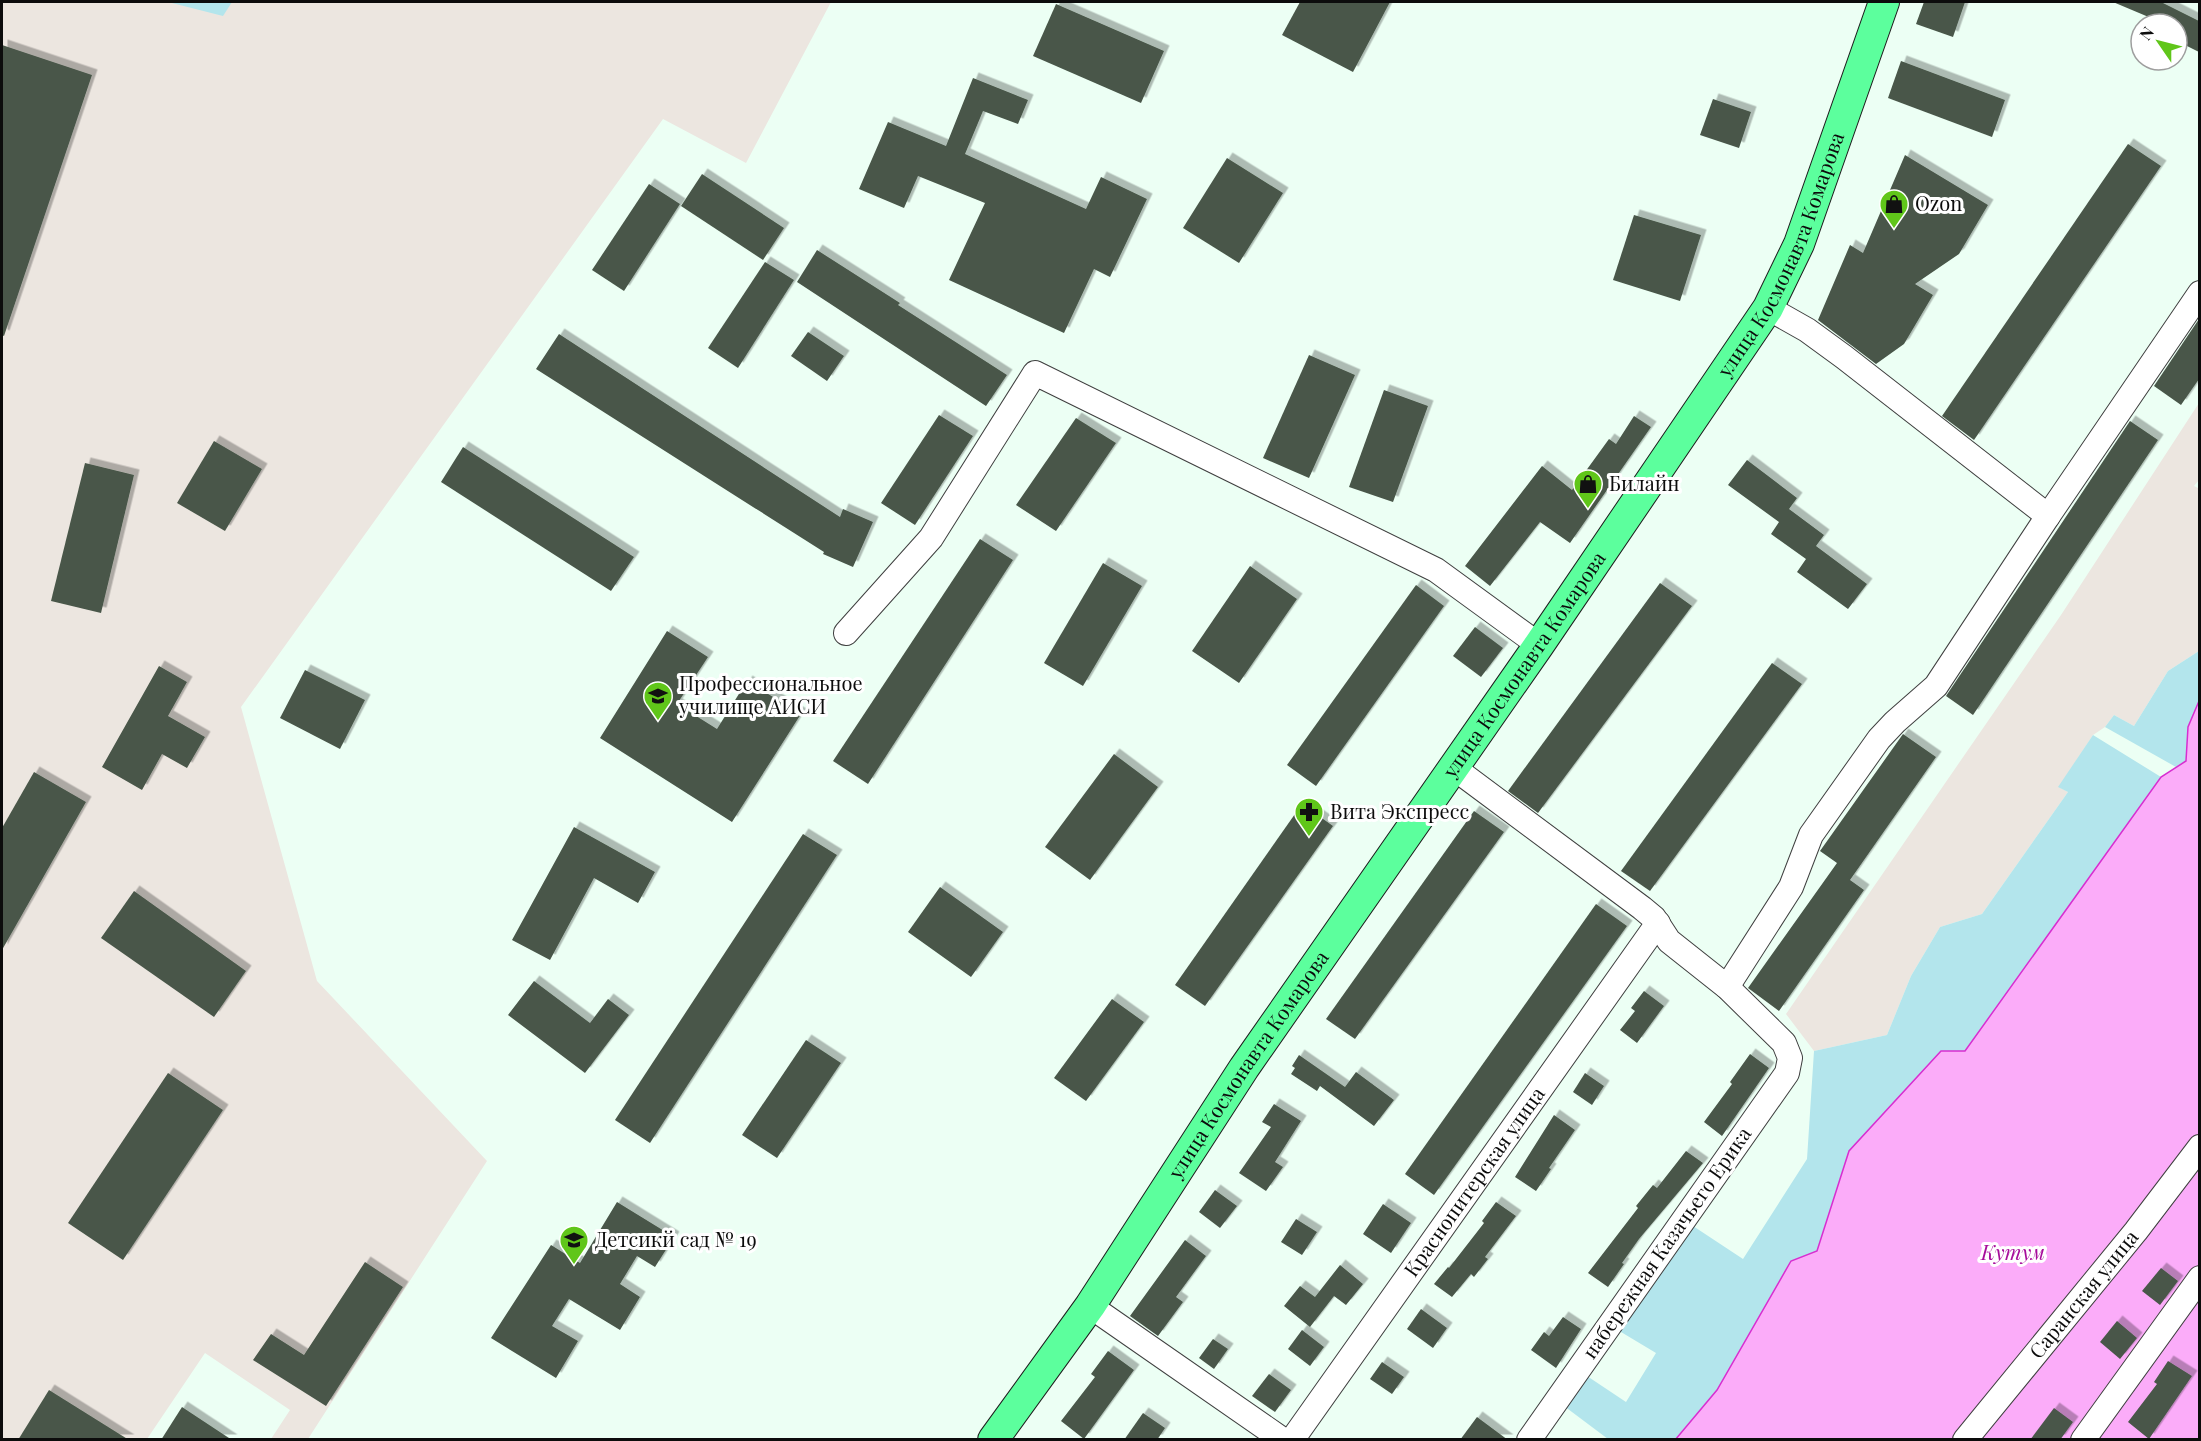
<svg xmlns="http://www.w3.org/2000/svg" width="2201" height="1441" viewBox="0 0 2201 1441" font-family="'Playfair Display',serif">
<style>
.industrial{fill:#ece6e0}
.green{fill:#b3e5ec}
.water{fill:#fbacf9;stroke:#d72ed0;stroke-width:1.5}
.building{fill:#485648;filter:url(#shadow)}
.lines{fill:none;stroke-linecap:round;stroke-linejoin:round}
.minor-casing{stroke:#3f3f3f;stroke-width:26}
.major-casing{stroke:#1d1d1d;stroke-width:32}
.minor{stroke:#fff;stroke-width:24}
.major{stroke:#5cff9d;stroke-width:30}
.labels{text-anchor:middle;stroke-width:6;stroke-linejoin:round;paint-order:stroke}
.poi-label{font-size:20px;fill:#0c0c0c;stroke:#fff;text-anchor:start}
.street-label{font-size:20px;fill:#0c0c0c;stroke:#fff}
.water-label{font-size:21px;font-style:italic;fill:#a70d9b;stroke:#fff}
</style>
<defs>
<filter id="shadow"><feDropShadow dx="5.5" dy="-5.5" stdDeviation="0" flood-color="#0004"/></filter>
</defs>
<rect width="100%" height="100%" fill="#ecfff4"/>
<!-- industrial -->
<g class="industrial">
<path d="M2,2H831L746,163L663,119L241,707L317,981L487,1161L308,1439H271L290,1410L205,1353L147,1439L2,1440Z"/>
<path d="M2199,403V480L2194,486L2200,489L2199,651L2168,671L2134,726L2114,715L2105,727L2093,735L2059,787L2068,792L1982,914L1940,927L1911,976L1887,1035L1814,1051L1786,1014L2061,615Z"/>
</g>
<!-- green -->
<g class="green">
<path d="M168,2H232L223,16Z"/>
<path d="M2199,651V701L2188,727L2186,761L2176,767L2105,727L2114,715L2134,726L2168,671Z"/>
<path d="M2093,735L2161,777L1965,1051L1849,1151L1817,1251L1791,1261L1717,1390L1675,1439H1608L1564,1406L1587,1376L1626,1402L1656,1353L1616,1329L1693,1226L1743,1259L1807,1159L1814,1051L1887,1035L1911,976L1940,927L1982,914L2068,792L2058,787Z"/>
</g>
<!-- water -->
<path class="water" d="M2199,701V1439L1675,1440L1717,1390L1791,1261L1817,1251L1849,1151L1941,1051H1965L2161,777L2186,761L2188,727Z"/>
<!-- building -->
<g class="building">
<path d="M1300,2H1390L1353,72L1282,35Z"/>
<path d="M1924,2H1965L1953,37L1916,24Z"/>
<path d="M2113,2H2161L2199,21V52L2177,41V24H2150L2151,18Z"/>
<path d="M1056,4L1164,51L1141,103L1033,56Z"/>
<path d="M2,45L92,75L4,336L2,335Z"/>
<path d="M1901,61L2005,100L1992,137L1888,98Z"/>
<path d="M973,78L1028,100L1018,124L983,111L965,154L1086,209L1101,177L1147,199L1110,277L1094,269L1064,333L949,280L985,203L918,176L904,208L859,189L888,122L946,146Z"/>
<path d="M1713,99L1751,112L1739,148L1700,135Z"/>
<path d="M2128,144L2161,166L1974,440L1942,416Z"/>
<path d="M1905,155L1988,205L1959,254L1915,284L1933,295L1904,344L1876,364L1818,320L1850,245L1863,253Z"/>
<path d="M1227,158L1283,193L1239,263L1183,228Z"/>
<path d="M702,174L784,228L763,260L681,206Z"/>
<path d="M649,184L680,204L624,291L592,270Z"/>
<path d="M1634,215L1701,235L1680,301L1613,280Z"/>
<path d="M817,250L900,303L898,305L1007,375L986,406L797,282Z"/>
<path d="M765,262L794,280L738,368L708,348Z"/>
<path d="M2199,319V379L2181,405L2154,386Z"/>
<path d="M808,332L844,356L827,381L791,356Z"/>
<path d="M559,334L840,517L843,509L873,522L853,567L823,554L824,552L536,369Z"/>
<path d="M1309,355L1355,375L1309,478L1263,458Z"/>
<path d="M1384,390L1428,406L1393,502L1349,487Z"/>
<path d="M939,415L973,436L915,525L881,503Z"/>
<path d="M1634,416L1651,427L1570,543L1540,522L1490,586L1465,566L1542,466L1572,490L1609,439L1616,444Z"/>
<path d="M1076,418L1116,443L1056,531L1016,505Z"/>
<path d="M2130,421L2158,440L1973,715L1946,696Z"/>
<path d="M214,441L262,469L225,531L177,503Z"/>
<path d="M463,447L634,557L611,591L441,482Z"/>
<path d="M1747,460L1797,498L1789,509L1824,535L1816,546L1867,584L1848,609L1797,572L1806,559L1771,534L1779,522L1728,485Z"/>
<path d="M85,463L134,475L101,613L51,601Z"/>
<path d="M980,539L1013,560L868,784L833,761Z"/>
<path d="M1103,563L1142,586L1083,686L1044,663Z"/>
<path d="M1250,566L1297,599L1239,683L1192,651Z"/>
<path d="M1660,583L1692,606L1538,813L1508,791Z"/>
<path d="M1416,585L1444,606L1316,786L1287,765Z"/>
<path d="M1475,627L1503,648L1481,677L1453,656Z"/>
<path d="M667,631L708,657L677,704L717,729L747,681L801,714L732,822L600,738Z"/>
<path d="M1772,663L1802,684L1650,891L1621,871Z"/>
<path d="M159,666L187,682L168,716L205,737L187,768L162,754L142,790L102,767Z"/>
<path d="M305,670L365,700L340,749L280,718Z"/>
<path d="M1903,734L1936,757L1850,880L1864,890L1779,1011L1748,988L1837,863L1820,851Z"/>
<path d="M1114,754L1158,787L1090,880L1045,847Z"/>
<path d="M34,772L86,802L2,950V828Z"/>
<path d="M1302,804L1333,826L1205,1006L1175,985Z"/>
<path d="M1474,811L1504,832L1355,1039L1326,1019Z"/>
<path d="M574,827L655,872L638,903L594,878L550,960L512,940Z"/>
<path d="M803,834L837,855L650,1143L615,1120Z"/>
<path d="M940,887L1003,932L971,977L908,932Z"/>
<path d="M134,891L246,971L214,1017L101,938Z"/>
<path d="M1596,904L1627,926L1434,1195L1405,1174Z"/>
<path d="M534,981L590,1023L608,999L629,1015L585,1073L508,1015Z"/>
<path d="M1644,991L1664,1006L1637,1043L1620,1030L1635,1011L1631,1008Z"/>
<path d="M1112,999L1144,1022L1086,1101L1054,1078Z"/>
<path d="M806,1040L841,1063L777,1158L742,1135Z"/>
<path d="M1750,1054L1769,1068L1722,1136L1704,1122L1732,1084L1730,1082Z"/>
<path d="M1299,1055L1345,1087L1356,1072L1394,1100L1374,1126L1320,1086L1317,1091L1291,1074L1295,1068L1292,1066Z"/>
<path d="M168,1073L223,1110L123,1260L68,1223Z"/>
<path d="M1585,1073L1604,1086L1592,1105L1573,1092Z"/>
<path d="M1274,1104L1301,1121L1275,1162L1283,1167L1266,1191L1239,1173L1271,1127L1262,1122Z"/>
<path d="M1554,1115L1575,1130L1549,1168L1551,1169L1536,1191L1515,1177Z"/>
<path d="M1686,1151L1703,1163L1639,1239L1622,1263L1624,1264L1608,1287L1588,1273L1638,1208L1636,1206L1653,1185L1657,1188Z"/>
<path d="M1215,1190L1237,1206L1220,1228L1199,1212Z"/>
<path d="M617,1202L674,1237L655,1267L637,1256L620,1284L640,1297L620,1330L569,1299L552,1326L578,1341L556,1378L491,1338L551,1245L580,1263Z"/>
<path d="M1496,1202L1516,1216L1485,1257L1488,1259L1474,1277L1471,1274L1452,1297L1434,1284L1448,1267L1449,1268L1484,1223L1482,1221Z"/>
<path d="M1383,1204L1411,1223L1391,1253L1363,1234Z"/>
<path d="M1296,1219L1317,1232L1302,1255L1281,1242Z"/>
<path d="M1185,1240L1206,1256L1176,1297L1183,1302L1158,1336L1130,1316Z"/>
<path d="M365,1262L403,1287L326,1406L253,1360L271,1334L304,1355Z"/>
<path d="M1340,1265L1363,1284L1346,1305L1334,1296L1310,1327L1284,1306L1300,1286L1315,1297Z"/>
<path d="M2161,1268L2178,1281L2160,1305L2142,1291Z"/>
<path d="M1421,1309L1447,1328L1433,1348L1407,1329Z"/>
<path d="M1563,1317L1581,1329L1556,1368L1531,1350L1544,1332L1549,1336Z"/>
<path d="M2117,1321L2137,1338L2120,1359L2100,1342Z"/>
<path d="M1302,1330L1324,1347L1310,1366L1288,1349Z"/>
<path d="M1213,1339L1228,1349L1214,1369L1199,1358Z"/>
<path d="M1108,1351L1134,1370L1084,1439L1061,1421L1095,1377L1091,1374Z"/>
<path d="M2168,1361L2192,1376L2149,1439L2128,1422L2157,1384L2154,1382Z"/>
<path d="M1382,1362L1404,1377L1392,1394L1370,1379Z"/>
<path d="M1269,1374L1291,1390L1275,1412L1252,1396Z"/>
<path d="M49,1390L129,1440H18Z"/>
<path d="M182,1407L232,1440H161Z"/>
<path d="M2054,1408L2073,1422L2060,1440H2030Z"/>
<path d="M1143,1413L1165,1428L1157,1440H1124Z"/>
<path d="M1477,1417L1508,1440H1460Z"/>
</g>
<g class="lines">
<!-- minor casing -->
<g class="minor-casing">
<g id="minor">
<path d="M1768,308L1807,330L1844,357L2048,516L2200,293"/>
<path d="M846,633L931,538L1035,373L1436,570L1539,645"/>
<path d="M1454,768L1642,908L1654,918L1669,941L1727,987L1784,1043L1790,1058L1787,1073L1529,1440"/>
<path d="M1727,987L1791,887L1811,835L1879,739L1895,722L1936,686L2048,516"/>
<path d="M1090,1306L1283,1440"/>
<path id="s1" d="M1292,1440L1658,923"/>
<path id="s2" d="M1965,1440L2136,1231L2200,1147"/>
<path d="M2083,1440L2200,1278"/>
</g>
</g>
<!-- major casing -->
<g class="major-casing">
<g id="major">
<path id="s3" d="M993,1440L1090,1306L1244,1068L1539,645L1768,308L1799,244L1884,2"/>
</g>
</g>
<!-- minor -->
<use href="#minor" class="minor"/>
<!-- major -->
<use href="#major" class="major"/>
</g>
<!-- icons -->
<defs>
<g id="shop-pin" transform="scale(1.5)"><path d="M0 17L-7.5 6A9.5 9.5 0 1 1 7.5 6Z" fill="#60c61a" stroke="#fff"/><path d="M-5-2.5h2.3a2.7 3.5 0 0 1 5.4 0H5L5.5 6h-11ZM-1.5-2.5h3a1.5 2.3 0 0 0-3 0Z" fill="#111"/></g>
<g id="university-pin" transform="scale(1.5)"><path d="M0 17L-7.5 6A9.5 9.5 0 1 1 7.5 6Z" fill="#60c61a" stroke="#fff"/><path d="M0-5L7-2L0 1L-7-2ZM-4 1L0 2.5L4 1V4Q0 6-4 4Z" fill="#111"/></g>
<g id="pharmacy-pin" transform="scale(1.5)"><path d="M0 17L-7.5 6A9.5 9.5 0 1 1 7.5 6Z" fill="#60c61a" stroke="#fff"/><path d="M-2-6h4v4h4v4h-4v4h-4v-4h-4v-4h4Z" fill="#111"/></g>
<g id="school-pin" transform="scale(1.5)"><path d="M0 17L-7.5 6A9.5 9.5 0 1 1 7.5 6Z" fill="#60c61a" stroke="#fff"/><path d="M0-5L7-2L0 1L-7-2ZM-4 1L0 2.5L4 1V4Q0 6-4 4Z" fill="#111"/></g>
</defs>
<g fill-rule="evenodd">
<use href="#shop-pin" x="1894" y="204"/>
<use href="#shop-pin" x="1588" y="484"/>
<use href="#university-pin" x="658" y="696"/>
<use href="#pharmacy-pin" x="1309" y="812"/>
<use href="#school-pin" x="574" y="1240"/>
</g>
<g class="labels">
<!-- poi labels -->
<g class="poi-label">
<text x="1915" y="211">Ozon</text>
<text x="1609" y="491">Билайн</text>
<text x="679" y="691">Профессиональное<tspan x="679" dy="23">училище АИСИ</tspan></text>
<text x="1330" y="819">Вита Экспресс</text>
<text x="595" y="1247">Детсикй сад № 19</text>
</g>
<!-- street labels -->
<g class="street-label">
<text dy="7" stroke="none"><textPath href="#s3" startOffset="1426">улица Космонавта Комарова</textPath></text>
<text dy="7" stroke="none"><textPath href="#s3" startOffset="940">улица Космонавта Комарова</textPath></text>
<text dy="7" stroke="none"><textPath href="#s3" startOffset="454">улица Космонавта Комарова</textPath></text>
<text dy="7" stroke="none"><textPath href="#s1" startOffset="316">Краснопитерская улица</textPath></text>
<text transform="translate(1667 1243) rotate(-55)" y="7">набережная Казачьего Ерика</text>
<text dy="7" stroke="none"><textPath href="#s2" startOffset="188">Саранская улица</textPath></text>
</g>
<!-- water labels -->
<g class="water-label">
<text x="2013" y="1260">Кутум</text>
</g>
</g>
<!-- border -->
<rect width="2201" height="1441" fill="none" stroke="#0c0c0c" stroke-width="6"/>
<!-- north arrow -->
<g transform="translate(2159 42) rotate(305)"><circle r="28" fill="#ffffff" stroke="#9e9e9e" stroke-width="1.5"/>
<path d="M0-4.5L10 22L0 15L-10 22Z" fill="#60c61a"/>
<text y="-9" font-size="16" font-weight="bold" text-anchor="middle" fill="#0c0c0c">N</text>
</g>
</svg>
